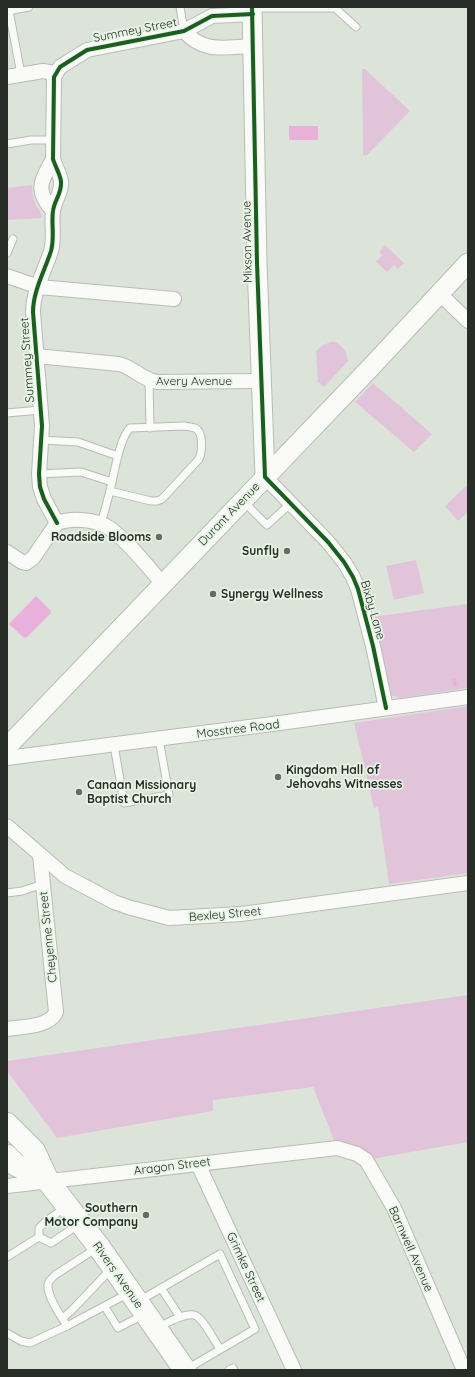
<svg xmlns="http://www.w3.org/2000/svg" width="475" height="1377" viewBox="0 0 475 1377" font-family="Quicksand,sans-serif">
<style>
.green{fill:#e2c4da}
.water{fill:#e8b0db}
.lines{fill:none;stroke-linecap:round;stroke-linejoin:round}
.stream{stroke:#e8b0db;stroke-width:3.5}
.lane-casing{stroke:#b7bcb5;stroke-width:9}
.street-casing{stroke:#b7bcb5;stroke-width:16}
.secondary-casing{stroke:#b7bcb5;stroke-width:21}
.primary-casing{stroke:#b7bcb5;stroke-width:24}
.lane{stroke:#fafbf9;stroke-width:7}
.street{stroke:#fafbf9;stroke-width:14}
.secondary{stroke:#fafbf9;stroke-width:19}
.primary{stroke:#fafbf9;stroke-width:22}
.cycleway-casing{stroke:#e6f4e4;stroke-width:6}
.cycleway{stroke:#1b5e20;stroke-width:4}
.poi-dot{fill:#676d66;stroke:#e6f4e4;stroke-width:1.5}
.labels{text-anchor:middle;stroke-width:3.5;stroke-linejoin:round;paint-order:stroke}
.street-label{font-size:12px;fill:#282d27;stroke:#e6f4e4}
.poi-label{font-size:12px;font-weight:bold;fill:#282d27;stroke:#e6f4e4;text-anchor:end}
</style>
<rect width="100%" height="100%" fill="#dce4da"/>
<!-- green -->
<g class="green">
<path d="M362,69H365L410,111L367,155H363Z"/>
<path d="M32,185C32,192 33,199 36,205C40,211 41,211 42,218L7,220V188Z"/>
<path d="M385,245L404,263L398,269L394,265L387,272L376,262L382,255L379,252Z"/>
<path d="M331,342H336L345,350L348,361L324,387L318,382L316,351L323,345Z"/>
<path d="M373,383L432,434L414,452L355,402Z"/>
<path d="M468,484V512L458,521L445,506Z"/>
<path d="M416,560L424,593L394,600L386,566Z"/>
<path d="M468,604V688L400,698L391,695L386,690L371,617Z"/>
<path d="M468,706V873L389,884L378,807L374,808L354,723Z"/>
<path d="M468,995V1142L366,1160L337,1148L313,1087L213,1100V1111L57,1138L7,1071V1061Z"/>
</g>
<!-- water -->
<g class="water">
<rect x="289" y="126" width="29" height="14"/>
<path d="M36,596L51,611L50,612L51,613L26,638L25,637L24,638L9,624Z"/>
</g>
<g class="lines">
<!-- stream -->
<path class="stream" d="M454,680L455,684"/>
<!-- lane casing -->
<g class="lane-casing">
<g id="lane">
<path d="M180,7L184,31"/>
<path d="M253,8H335L356,27"/>
<path d="M7,11L29,7"/>
<path d="M9,11L21,74"/>
<path d="M7,144L31,140H53"/>
<path d="M7,253L13,239"/>
<path d="M149,381L150,428"/>
<path d="M7,413L40,410"/>
<path d="M185,426C188,427 193,427 195,428C204,432 202,452 199,459L162,499L157,501H151L110,491C114,475 119,439 130,428Z"/>
<path d="M41,440L78,442L118,456"/>
<path d="M39,474L81,472L112,482"/>
<path d="M244,502L267,525L290,504"/>
<path d="M101,524L110,491"/>
<path d="M114,745L124,803L169,795L159,739"/>
<path d="M7,893L22,891L43,884"/>
<path d="M39,1237L51,1243L78,1225"/>
<path d="M7,1257L39,1237V1228L46,1221L66,1207"/>
<path d="M161,1288L180,1317"/>
<path d="M139,1301L220,1254L255,1329L187,1369"/>
<path d="M105,1307L118,1328L143,1315"/>
<path d="M63,1318L73,1309L111,1269"/>
<path d="M67,1326C61,1316 47,1297 48,1285C48,1281 52,1278 55,1275L97,1248"/>
<path d="M159,1327C167,1323 184,1313 194,1315C202,1316 215,1342 220,1349"/>
<path d="M7,1333L21,1341L30,1343L67,1326L129,1293"/>
<path d="M229,1370L233,1368L234,1370"/>
</g>
</g>
<!-- street casing -->
<g class="street-casing">
<g id="street">
<path d="M184,31C204,54 226,47 253,46"/>
<path d="M7,77L43,71L55,73"/>
<path d="M53,159C41,182 34,189 53,211"/>
<path d="M7,276L39,287L174,299"/>
<path d="M440,294L468,321"/>
<path d="M36,356L119,364C133,367 142,380 157,382L261,381"/>
<path d="M265,477L328,542L344,562L353,577L358,589L373,646L386,708"/>
<path d="M57,523L44,499L40,487L39,474L42,426L33,312C33,291 45,270 51,251C55,237 51,224 53,211C54,201 62,193 61,182C61,176 55,166 53,159L54,77L60,67L87,50L184,31L212,16L253,14"/>
<path d="M7,552L22,562L26,563L33,558L57,523C71,518 92,519 106,526C123,535 149,568 162,583"/>
<path d="M7,758L265,725L468,697"/>
<path d="M7,826L65,876L114,902L128,907L169,918L241,914L468,883"/>
<path d="M7,1029C21,1027 50,1027 56,1012L40,855"/>
<path d="M198,1164L294,1370"/>
<path d="M7,1186L337,1148L357,1154L366,1160L394,1208L464,1370"/>
</g>
</g>
<!-- secondary casing -->
<g class="secondary-casing">
<g id="secondary">
<path d="M252,7L257,263L265,477"/>
<path d="M7,747L371,367L468,263"/>
</g>
</g>
<!-- primary casing -->
<g class="primary-casing">
<g id="primary">
<path d="M7,1124L34,1151L48,1181L99,1247L185,1370"/>
<path d="M7,1156L16,1165L48,1181"/>
</g>
</g>
<!-- lane -->
<use href="#lane" class="lane"/>
<!-- street -->
<use href="#street" class="street"/>
<!-- secondary -->
<use href="#secondary" class="secondary"/>
<!-- primary -->
<use href="#primary" class="primary"/>
<!-- cycleway casing -->
<g class="cycleway-casing">
<g id="cycleway">
<path d="M252,7L257,263L265,477L328,542L344,562L353,577L358,589L373,646L386,708"/>
<path d="M57,523L44,499L40,487L39,474L42,426L33,312C33,291 45,270 51,251C55,237 51,224 53,211C54,201 62,193 61,182C61,176 55,166 53,159L54,77L60,67L87,50L184,31L212,16L253,14"/>
</g>
</g>
<!-- cycleway -->
<use href="#cycleway" class="cycleway"/>
</g>
<!-- markers -->
<g class="poi-dot">
<circle cx="159" cy="537" r="4"/>
<circle cx="287" cy="551" r="4"/>
<circle cx="213" cy="594" r="4"/>
<circle cx="278" cy="777" r="4"/>
<circle cx="79" cy="792" r="4"/>
<circle cx="146" cy="1215" r="4"/>
</g>
<g class="labels">
<!-- street labels -->
<g class="street-label">
<text transform="translate(135 30) rotate(-11)" y="4">Summey Street</text>
<text transform="translate(247 242) rotate(-91)" y="4">Mixson Avenue</text>
<text transform="translate(27 360) rotate(-94)" y="4">Summey Street</text>
<text x="194" y="385">Avery Avenue</text>
<text transform="translate(229 514) rotate(-46)" y="4">Durant Avenue</text>
<text transform="translate(373 610) rotate(74)" y="4">Bixby Lane</text>
<text transform="translate(238 729) rotate(-7)" y="4">Mosstree Road</text>
<text transform="translate(225 914) rotate(-5)" y="4">Bexley Street</text>
<text transform="translate(48 937) rotate(-96)" y="4">Cheyenne Street</text>
<text transform="translate(172 1166) rotate(-7)" y="4">Aragon Street</text>
<text transform="translate(411 1249) rotate(66)" y="4">Barnwell Avenue</text>
<text transform="translate(246 1267) rotate(65)" y="4">Grimke Street</text>
<text transform="translate(118 1275) rotate(55)" y="4">Rivers Avenue</text>
</g>
<!-- poi labels -->
<g class="poi-label">
<text x="151" y="541">Roadside Blooms</text>
<text x="279" y="555">Sunfly</text>
<text x="221" y="598" text-anchor="start">Synergy Wellness</text>
<text x="286" y="774" text-anchor="start">Kingdom Hall of<tspan x="286" dy="14">Jehovahs Witnesses</tspan></text>
<text x="87" y="789" text-anchor="start">Canaan Missionary<tspan x="87" dy="14">Baptist Church</tspan></text>
<text x="138" y="1212">Southern<tspan x="138" dy="14">Motor Company</tspan></text>
</g>
</g>
<!-- border -->
<rect width="475" height="1377" fill="none" stroke="#282d27" stroke-width="16"/>
</svg>
